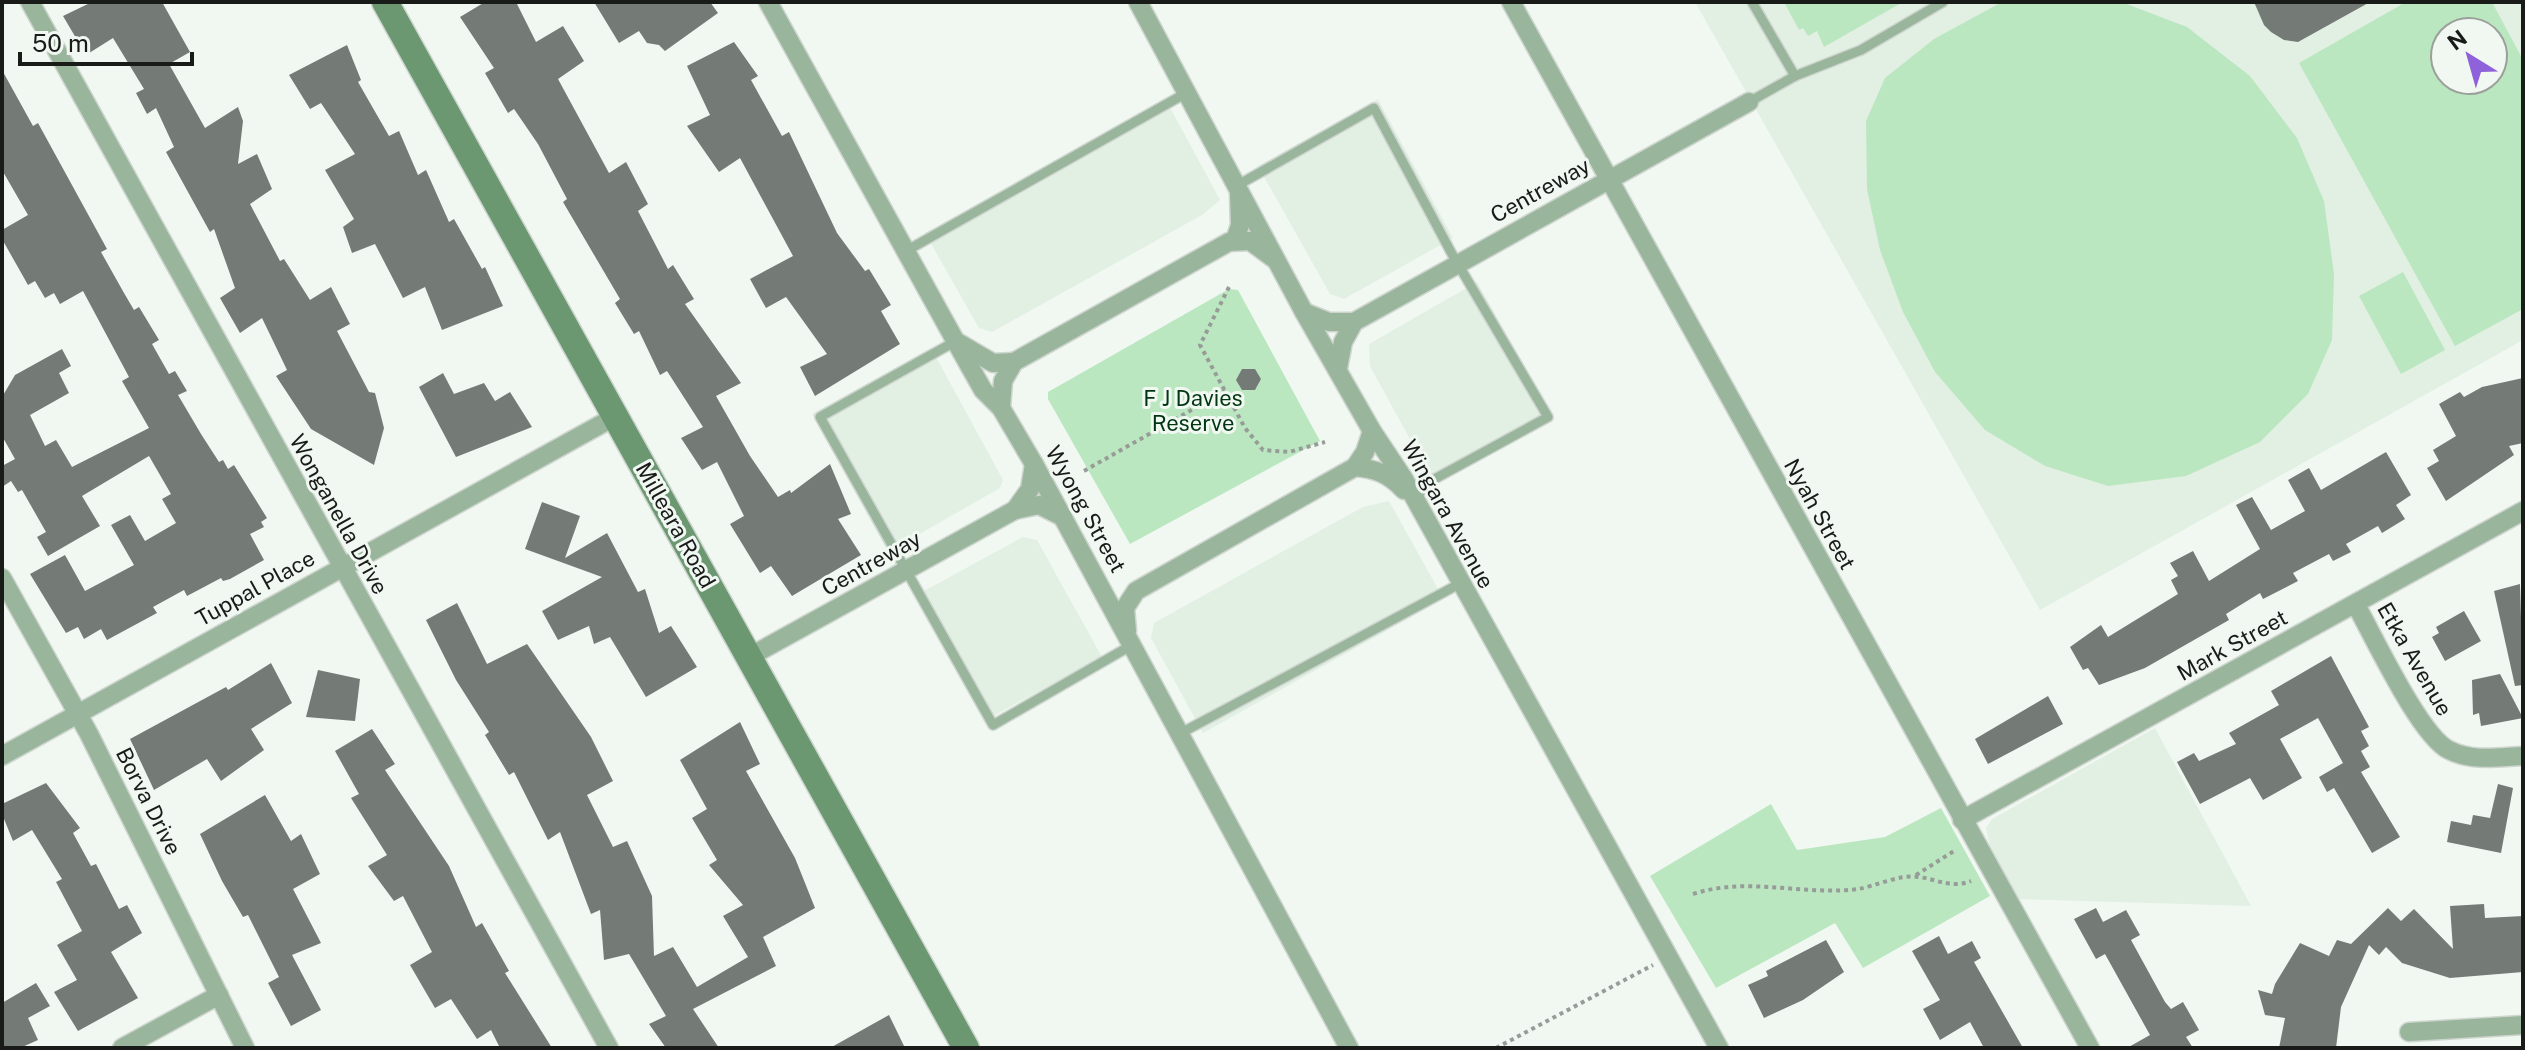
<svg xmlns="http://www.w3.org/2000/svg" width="2525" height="1050" viewBox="0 0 2525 1050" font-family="'Public Sans',sans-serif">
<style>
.built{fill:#e2efe3;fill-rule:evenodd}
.green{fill:#bbe7c0;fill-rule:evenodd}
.building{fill:#747a75}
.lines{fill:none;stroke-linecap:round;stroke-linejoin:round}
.service-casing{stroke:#ced5cf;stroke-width:12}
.minor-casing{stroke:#ced5cf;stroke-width:21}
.secondary-casing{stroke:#ced5cf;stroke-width:29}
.path{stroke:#979c98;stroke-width:4;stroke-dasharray:4 4;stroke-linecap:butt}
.service{stroke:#99b69c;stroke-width:9}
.minor{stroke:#99b69c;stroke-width:18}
.secondary{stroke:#6b9771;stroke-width:26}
.labels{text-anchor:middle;stroke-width:6;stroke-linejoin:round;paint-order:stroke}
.street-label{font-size:22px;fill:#191b19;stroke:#f1f8f2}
.park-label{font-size:22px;fill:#003611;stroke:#f1f8f2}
</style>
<rect width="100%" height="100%" fill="#f1f8f2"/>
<!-- built -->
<g class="built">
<path d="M1695,2H2523V340L2040,610ZM2445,32H2493V80H2445Z"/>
<path d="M1378,99L1453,238L1344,299L1330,294L1258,166Z"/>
<path d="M1166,100L1220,200L1202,215L992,332L979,328L925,233Z"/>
<path d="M1477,282L1554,419L1435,485L1370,366L1369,344Z"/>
<path d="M931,348L1003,480L1000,488L888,552L812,414Z"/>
<path d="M1389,501L1438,589L1440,601L1203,733L1151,638L1154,623L1363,507Z"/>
<path d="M1023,537L1037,540L1102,657L993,716L924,591Z"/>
<path d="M2155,728L2251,906L2019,899L1990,848L1986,828L1992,819Z"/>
</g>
<!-- green -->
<g class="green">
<path d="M1784,2H1903L1824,47L1817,31L1808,36L1803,28L1799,30Z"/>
<path d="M2406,2H2492L2523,60V309L2455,346L2299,63ZM2445,32H2493V80H2445Z"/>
<path d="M2000,3H2124L2187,27L2250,76L2297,138L2324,201L2334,274L2332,340L2308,394L2260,442L2186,476L2108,486L2045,466L1985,430L1935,372L1903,312L1880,250L1867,189L1866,121L1885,78L1934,39Z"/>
<path d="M2403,272L2445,350L2401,374L2359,296Z"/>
<path d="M1229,289L1238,290L1320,441L1130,544L1048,399V392Z"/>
<path d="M1771,804L1797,850L1885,837L1941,808L1990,896L1863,968L1835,923L1716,988L1650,876Z"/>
</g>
<!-- building -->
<g class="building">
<path d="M92,2H162L190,52L169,64L205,128L238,107L243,121L238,164L257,154L272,189L250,204L280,261L284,259L310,300L331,287L350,324L337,331L369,392L375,393L384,428L374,465L311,429L276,376L287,370L262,318L240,333L220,298L235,288L214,229L210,232L166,152L174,147L156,108L147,114L136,93L144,89L113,38L86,55L63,16Z"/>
<path d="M485,2H516L536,42L563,26L584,61L558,79L609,173L626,162L648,204L638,211L668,269L673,265L694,299L685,304L741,383L716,396L750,456L778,497L790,490L791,493L830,464L851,514L838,519L861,555L792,596L771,566L760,573L730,524L744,516L717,462L702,470L681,438L703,427L667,371L660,375L639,331L634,334L615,303L620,299L563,202L567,199L538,144L514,109L508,113L485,73L494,68L460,17Z"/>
<path d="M594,2H710L718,13L665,51L659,45L647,43L639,31L619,43Z"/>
<path d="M2254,2H2370L2298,42L2284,40L2271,32L2264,25Z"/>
<path d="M734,42L758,76L751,80L782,136L789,132L837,233L865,271L869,269L891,305L881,311L900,344L815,396L800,367L827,354L786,297L766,308L750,279L793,256L740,158L719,172L687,126L710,115L687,66Z"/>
<path d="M347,45L361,80L358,82L389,136L399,131L418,175L426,170L449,222L454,219L482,269L485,267L503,306L442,330L425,287L403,298L375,244L352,253L343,227L354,219L325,170L355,154L321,103L310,109L289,75Z"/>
<path d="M2,70L33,126L38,123L107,249L101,252L124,293L134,310L139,307L159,340L152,344L169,374L175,371L187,391L178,395L201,434L219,462L223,460L228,469L234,465L267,518L261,522L264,527L250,534L264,560L230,579L223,581L221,578L187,596L184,590L153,607L157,613L107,640L101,629L84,639L78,627L66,633L30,574L65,555L85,591L134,565L111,525L130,515L145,541L176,523L162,499L171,494L149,456L82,496L100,526L48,556L37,537L46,532L22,490L18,492L11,481L2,487V466L15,459L2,436V397L15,375L62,349L71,366L59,373L69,393L30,415L45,446L56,440L72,467L149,428L122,381L129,377L83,291L60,304L54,293L45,298L35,281L28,285L2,239V230L28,215L2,170Z"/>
<path d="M1242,369H1255L1261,379L1255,390H1242L1236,380Z"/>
<path d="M443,373L454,394L484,383L495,401L510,392L532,427L456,457L419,387Z"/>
<path d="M2523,378V443L2509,446L2514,455L2446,501L2427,468L2439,461L2433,450L2456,436L2439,404L2460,392L2464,397L2482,387Z"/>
<path d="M2386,452L2411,495L2396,505L2405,519L2382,533L2378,526L2346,544L2351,552L2333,561L2329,554L2293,573L2298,581L2263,599L2260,593L2226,614L2229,620L2145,668L2099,685L2088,668L2083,670L2070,647L2101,625L2108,637L2178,594L2171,580L2178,576L2170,563L2193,551L2209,581L2260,549L2236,505L2252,497L2271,530L2305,511L2288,480L2309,468L2321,490Z"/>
<path d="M542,502L580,516L565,558L607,533L638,592L645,589L659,633L671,626L697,667L646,697L610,637L594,644L589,626L558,640L542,611L602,577L525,549Z"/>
<path d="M2520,584L2523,685L2515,686L2494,591Z"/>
<path d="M457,603L487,664L527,644L591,737L613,781L587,795L613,847L627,841L652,896L654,956L673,947L697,987L748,957L723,916L743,905L709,865L717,860L692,818L707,809L680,760L740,722L760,764L746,771L795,858L815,908L763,937L776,966L693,1009L719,1048H666L649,1024L666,1016L629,954L604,960L600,910L591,914L560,832L548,840L514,772L509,775L485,735L489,732L456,680L426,620Z"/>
<path d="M2464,611L2481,641L2445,661L2432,637L2439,633L2436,627Z"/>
<path d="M2331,656L2369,727L2361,731L2369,746L2361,751L2370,767L2361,772L2400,837L2372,853L2334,788L2327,792L2319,777L2343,763L2318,718L2280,739L2302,778L2263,800L2250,778L2200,804L2177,762L2194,753L2199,761L2236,744L2229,733L2279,705L2271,691Z"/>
<path d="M271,663L292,703L251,729L264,750L221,781L207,759L154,790L130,739L226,687L228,690Z"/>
<path d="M318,670L360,679L355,721L306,717Z"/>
<path d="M2500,674L2523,718L2481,726L2479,713L2473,715L2472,680Z"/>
<path d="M2048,696L2063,724L1988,764L1975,739Z"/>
<path d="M372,729L395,764L385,770L449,866L476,927L482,923L509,971L505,973L552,1048H500L491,1030L477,1039L451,999L435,1008L410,965L432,952L403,896L394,901L368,866L387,855L351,798L359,794L335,751Z"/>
<path d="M46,783L80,828L73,833L91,866L96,864L119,909L127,905L142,933L111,952L138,998L78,1031L54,992L77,980L57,945L82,931L56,882L62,879L32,830L13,841L2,814V804Z"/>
<path d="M2498,784L2513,788L2501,853L2447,842L2451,821L2471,825L2473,815L2490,818Z"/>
<path d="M265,795L291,841L301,834L320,874L293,889L321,943L292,955L321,1010L291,1026L268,983L279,977L248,915L243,917L222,881L200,834Z"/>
<path d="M2484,904L2485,918L2523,916V972L2450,978L2402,963L2386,947L2379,955L2369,945L2341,1007L2336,1048H2279L2285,1018L2265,1015L2258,990L2272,994L2275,984L2300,943L2329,956L2337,940L2351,944L2388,908L2401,921L2414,909L2453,949L2450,906Z"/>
<path d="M2096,908L2103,922L2126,910L2140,935L2131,940L2165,1002L2171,1009L2183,1002L2199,1030L2186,1037L2193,1048H2127L2150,1035L2105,954L2096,959L2074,919Z"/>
<path d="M1939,936L1948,954L1972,941L1981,958L1974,962L2023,1048H1984L1970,1022L1940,1040L1923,1009L1940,1000L1912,951Z"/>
<path d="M1826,940L1844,972L1803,1000L1764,1018L1748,985L1768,976L1766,971Z"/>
<path d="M36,983L50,1006L28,1018L38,1040L20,1048H2V1003Z"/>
<path d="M889,1015L905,1048H830Z"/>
</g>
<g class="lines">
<!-- service casing -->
<g class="service-casing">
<g id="service">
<path d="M1752,2L1795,76"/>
<path d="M1749,102L1795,76L1861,50L1943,2"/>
<path d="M1238,185L1374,108L1452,254L1548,417L1429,482L1414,500"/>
<path d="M906,251L1188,92"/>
<path d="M956,341L820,417L993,725L1132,645"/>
<path d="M1181,733L1461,583"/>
</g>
</g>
<!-- minor casing -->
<g class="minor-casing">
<g id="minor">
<path d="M30,2L609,1048"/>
<path d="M768,2L961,351L983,390L1001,408L1034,464L1349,1048"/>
<path d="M1138,2L1304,312L1372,431L1404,479L1719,1048"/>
<path d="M1511,2L2090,1048"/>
<path d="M1235,240L1240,225L1239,192"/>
<path d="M1304,312L1329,322H1354L1749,102"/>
<path d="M959,343L993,363L1014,362"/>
<path d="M1338,368L1343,342L1354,322"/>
<path d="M1001,408L1003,381L1014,362L1229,242L1250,241L1273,258"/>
<path d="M1355,467C1376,469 1389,474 1404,490"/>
<path d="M1015,510L1030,489L1034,464"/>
<path d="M2,578L89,734L245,1048"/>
<path d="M2356,605C2374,637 2420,736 2449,750C2472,762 2499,757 2523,756"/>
<path d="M1127,631L1125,608L1136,591L1355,467L1365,452L1372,431"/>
<path d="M749,657L1015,510L1039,505L1063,517"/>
<path d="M2,756L616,416"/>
<path d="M1962,820L2523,511"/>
<path d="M2409,1032L2523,1025"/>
<path d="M122,1048L219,995"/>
</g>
</g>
<!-- secondary casing -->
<g class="secondary-casing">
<path id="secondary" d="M385,2L966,1048"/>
</g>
<!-- path -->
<g class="path">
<path d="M1229,287L1200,345L1245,428L1263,450L1289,452L1325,442"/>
<path d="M1084,471L1225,391"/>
<path d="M1916,875L1954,851"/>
<path d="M1693,894C1748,876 1802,896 1858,889C1876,886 1900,874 1918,877C1937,879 1951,889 1971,881"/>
<path d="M1496,1048L1653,965"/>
</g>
<!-- service -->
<use href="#service" class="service"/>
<!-- minor -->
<use href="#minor" class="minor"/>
<!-- secondary -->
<use href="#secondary" class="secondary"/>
</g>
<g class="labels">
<!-- street labels -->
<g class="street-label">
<text transform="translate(1540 190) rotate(-29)" y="8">Centreway</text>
<text transform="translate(1086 509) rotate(61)" y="8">Wyong Street</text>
<text transform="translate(339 514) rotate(61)" y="8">Wonganella Drive</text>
<text transform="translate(1448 514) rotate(61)" y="8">Wingara Avenue</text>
<text transform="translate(1820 514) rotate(61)" y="8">Nyah Street</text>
<text transform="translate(676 525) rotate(61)" y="8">Milleara Road</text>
<text transform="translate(871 563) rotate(-29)" y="8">Centreway</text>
<text transform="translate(255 588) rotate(-29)" y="8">Tuppal Place</text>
<text transform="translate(2232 645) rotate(-29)" y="8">Mark Street</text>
<text transform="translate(2415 659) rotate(60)" y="8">Etka Avenue</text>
<text transform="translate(149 801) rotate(63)" y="8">Borva Drive</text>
</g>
<!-- park labels -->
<g class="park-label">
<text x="1193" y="406">F J Davies<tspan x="1193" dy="25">Reserve</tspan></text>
</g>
</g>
<!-- border -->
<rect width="2525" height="1050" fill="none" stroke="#191b19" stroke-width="8"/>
<!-- north arrow -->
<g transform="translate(2469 56) rotate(323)"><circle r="38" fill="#f1f8f2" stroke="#9ba09b" stroke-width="2"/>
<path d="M0-6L14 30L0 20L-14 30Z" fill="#8f61db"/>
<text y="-12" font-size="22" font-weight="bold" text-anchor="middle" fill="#191b19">N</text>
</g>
<!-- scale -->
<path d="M20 52v12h172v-12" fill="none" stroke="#191b19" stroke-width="4"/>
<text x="32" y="52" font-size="24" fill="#191b19" stroke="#f1f8f2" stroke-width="6" paint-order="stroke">50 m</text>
</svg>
